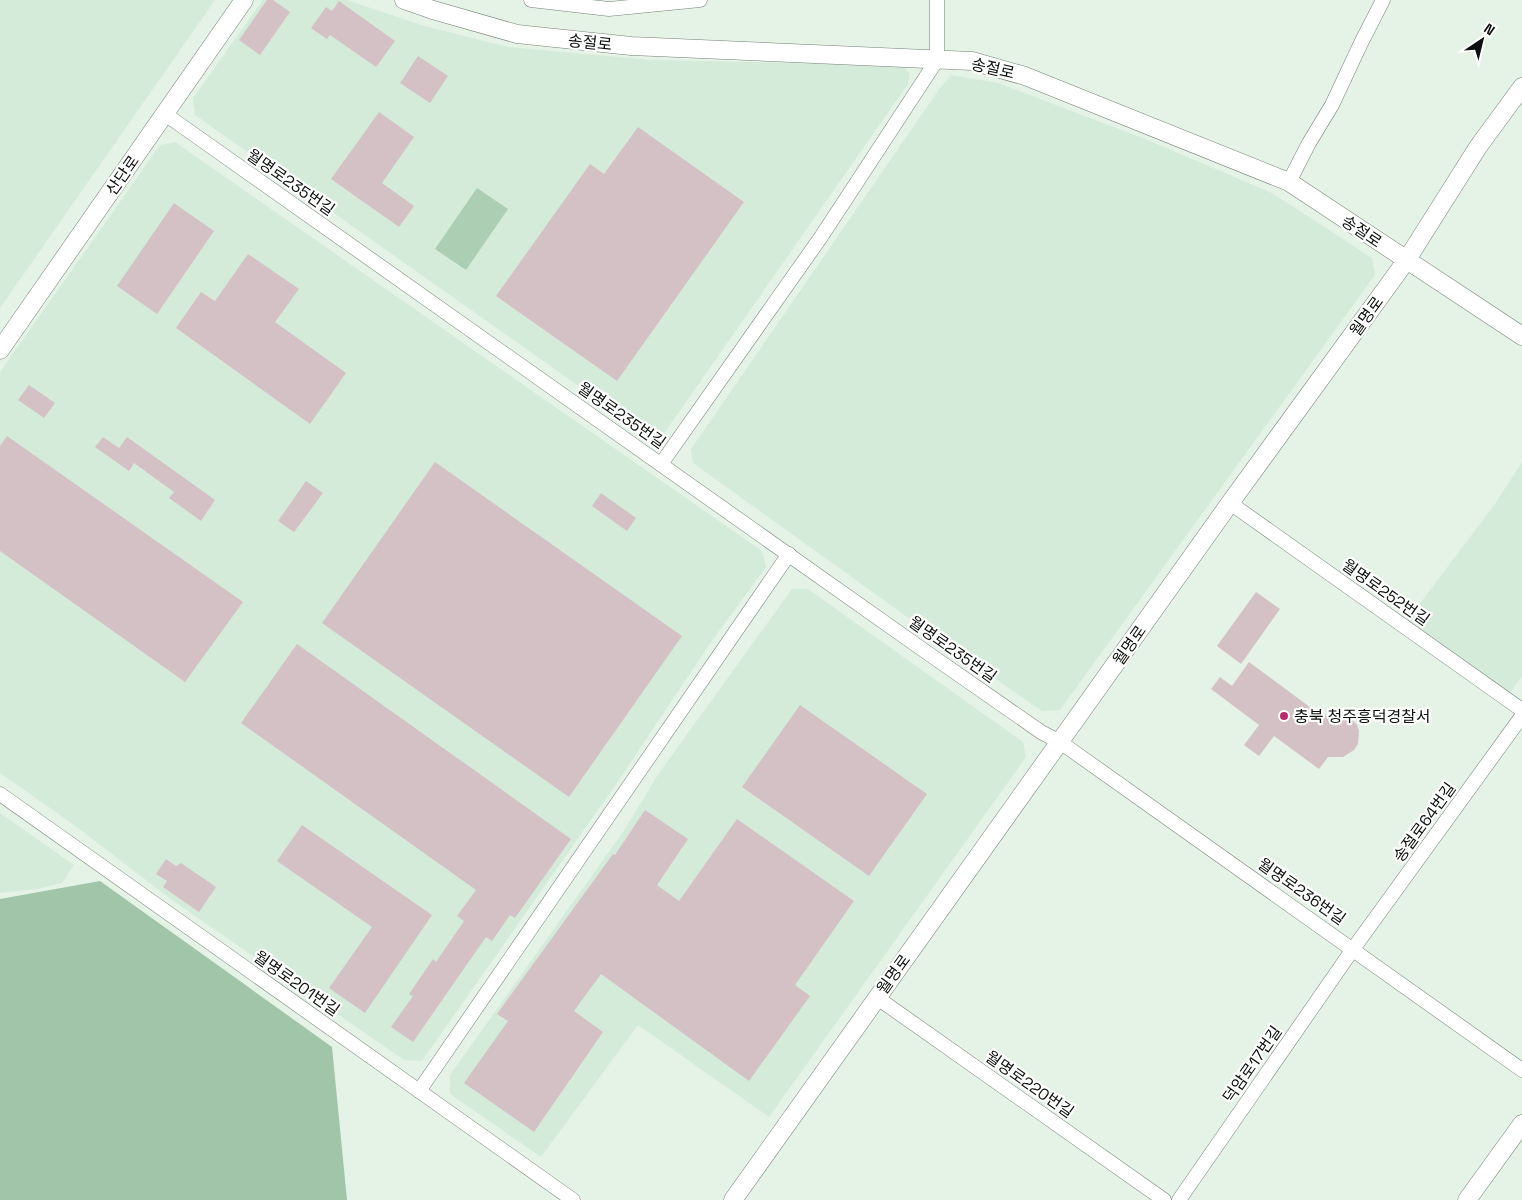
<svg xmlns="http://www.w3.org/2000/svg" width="1522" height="1200" viewBox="0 0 1522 1200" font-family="'Space Grotesk','Noto Sans KR',sans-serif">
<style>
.built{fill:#d5ebd9}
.green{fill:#acceb2}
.forest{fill:#a1c5a8}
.building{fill:#d4c1c6}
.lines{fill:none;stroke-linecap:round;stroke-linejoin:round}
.minor-casing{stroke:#748277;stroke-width:15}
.tertiary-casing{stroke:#748277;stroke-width:19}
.minor{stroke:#fff;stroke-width:14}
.tertiary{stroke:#fff;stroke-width:18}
.poi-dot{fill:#b52c6a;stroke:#fff;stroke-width:2}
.labels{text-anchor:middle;stroke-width:4.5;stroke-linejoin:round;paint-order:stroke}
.street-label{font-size:16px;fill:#0c110d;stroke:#fff}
.poi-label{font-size:16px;fill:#0c110d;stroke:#fff;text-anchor:start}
</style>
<rect width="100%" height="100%" fill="#e4f3e6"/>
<!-- built -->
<g class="built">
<path d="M0,0H215L0,308Z"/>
<path d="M263,0H347L421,25L508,47L651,60L895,65L904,67L910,74L908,84L665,432L648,435L195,115L193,98Z"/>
<path d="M951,75L998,83L1150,141L1272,193L1372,258L1375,275L1060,710L1042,711L928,632L693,463L691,449L940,88Z"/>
<path d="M175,142L762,551L766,567L709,645L619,780L422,1061L404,1060L172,900L70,822L0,773V372L160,145Z"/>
<path d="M1522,462V676L1507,697L1406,622L1495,504Z"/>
<path d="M792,589H808L1023,742L1026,757L769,1117L638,1025L541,1157L450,1094V1075L623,832L659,773Z"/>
<path d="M0,813L74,865L62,883L37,889L0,893Z"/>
</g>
<!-- green -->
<path class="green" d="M477,188L508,209L466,270L435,249Z"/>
<!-- forest -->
<path class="forest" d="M100,881L332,1047L347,1200H0V899Z"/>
<!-- building -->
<g class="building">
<path d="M267,0H273L290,12L260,55L239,40Z"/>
<path d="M339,1L395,41L376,67L330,35L327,39L311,28L326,7L332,11Z"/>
<path d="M418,56L448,76L430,103L400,83Z"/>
<path d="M379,112L414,137L382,183L414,206L399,227L331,179Z"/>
<path d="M638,127L744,202L617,381L496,296L590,164L604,174Z"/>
<path d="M174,203L214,231L157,314L117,286Z"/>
<path d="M248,254L299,289L275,322L346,373L310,424L176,328L201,292L215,301Z"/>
<path d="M29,385L55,403L44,418L18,400Z"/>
<path d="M7,436L243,602L185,682L0,551V446Z"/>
<path d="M103,437L119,448L127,437L215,500L201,521L169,498L174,492L134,463L129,471L95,447Z"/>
<path d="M435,462L682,636L569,797L322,623Z"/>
<path d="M306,481L323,493L294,532L278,521Z"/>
<path d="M601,493L636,518L627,531L592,506Z"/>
<path d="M1256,592L1280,609L1241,664L1217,646Z"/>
<path d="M297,644L571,839L515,918L510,915L492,941L486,937L413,1042L391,1027L413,996L409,994L433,959L436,962L464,921L457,916L476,890L241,723Z"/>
<path d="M1249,662L1322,716L1336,712L1349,715L1357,725L1359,731L1358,744L1354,750L1343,757H1328L1319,769L1274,736L1259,756L1244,745L1259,725L1211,689L1220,677L1232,686Z"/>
<path d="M800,705L927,794L869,876L742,787Z"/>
<path d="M645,810L688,839L657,885L679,901L737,819L854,901L795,985L810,996L749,1081L601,974L574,1011L603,1032L534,1132L464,1083L508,1021L497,1014L613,854L615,855Z"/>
<path d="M302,825L432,915L365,1013L329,988L372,927L277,861Z"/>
<path d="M166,859L176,866L181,863L216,887L199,912L163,887L167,881L156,874Z"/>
</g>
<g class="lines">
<!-- minor casing -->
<g class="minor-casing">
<g id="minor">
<path d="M531,0L609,9L700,0"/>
<path d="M165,114L929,654L1041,732L1060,742L1522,1070"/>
<path d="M1289,182L1309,143L1332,105L1361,43L1383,0"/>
<path d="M661,464L821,237L937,60V0"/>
<path d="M1230,503L1522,710"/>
<path d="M0,794L573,1200"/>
<path d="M876,997L1164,1200"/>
<path d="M419,1091L789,554"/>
<path d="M1179,1200L1353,949L1522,716"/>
</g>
</g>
<!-- tertiary casing -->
<g class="tertiary-casing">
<g id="tertiary">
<path d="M404,0L433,10L517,34L631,46L972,61L1025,76L1289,182L1522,336"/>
<path d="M0,350L244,0"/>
<path d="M733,1200L1230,503L1406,261L1478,147L1522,87"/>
<path d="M1467,1200L1522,1124"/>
</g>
</g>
<!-- minor -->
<use href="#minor" class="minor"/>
<!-- tertiary -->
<use href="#tertiary" class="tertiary"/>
</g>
<!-- markers -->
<circle class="poi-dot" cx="1284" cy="716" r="5"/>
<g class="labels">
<!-- street labels -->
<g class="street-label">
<text transform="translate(590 42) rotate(6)" y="6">송절로</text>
<text transform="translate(993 68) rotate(13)" y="6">송절로</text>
<text transform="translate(122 175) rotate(-55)" y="6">산단로</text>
<text transform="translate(291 182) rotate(35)" y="6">월명로235번길</text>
<text transform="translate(1362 231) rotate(34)" y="6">송절로</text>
<text transform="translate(1366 316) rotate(-54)" y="6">월명로</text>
<text transform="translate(622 415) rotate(35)" y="6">월명로235번길</text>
<text transform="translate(1386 592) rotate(35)" y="6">월명로252번길</text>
<text transform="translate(1129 645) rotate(-55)" y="6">월명로</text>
<text transform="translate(953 649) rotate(35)" y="6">월명로235번길</text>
<text transform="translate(1424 822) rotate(-54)" y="6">송절로64번길</text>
<text transform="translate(1302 891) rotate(35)" y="6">월명로236번길</text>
<text transform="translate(893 974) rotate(-54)" y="6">월명로</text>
<text transform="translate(297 983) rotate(35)" y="6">월명로201번길</text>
<text transform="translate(1252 1064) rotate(-55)" y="6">덕암로17번길</text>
<text transform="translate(1030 1084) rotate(35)" y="6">월명로220번길</text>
</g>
<!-- poi labels -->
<g class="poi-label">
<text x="1294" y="722">충북 청주흥덕경찰서</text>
</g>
</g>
<!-- north arrow -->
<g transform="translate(1482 40) rotate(35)" stroke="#ffffff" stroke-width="4" paint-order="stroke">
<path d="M0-4L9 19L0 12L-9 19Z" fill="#0c110d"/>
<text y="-8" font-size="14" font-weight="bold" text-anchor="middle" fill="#0c110d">N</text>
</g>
</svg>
